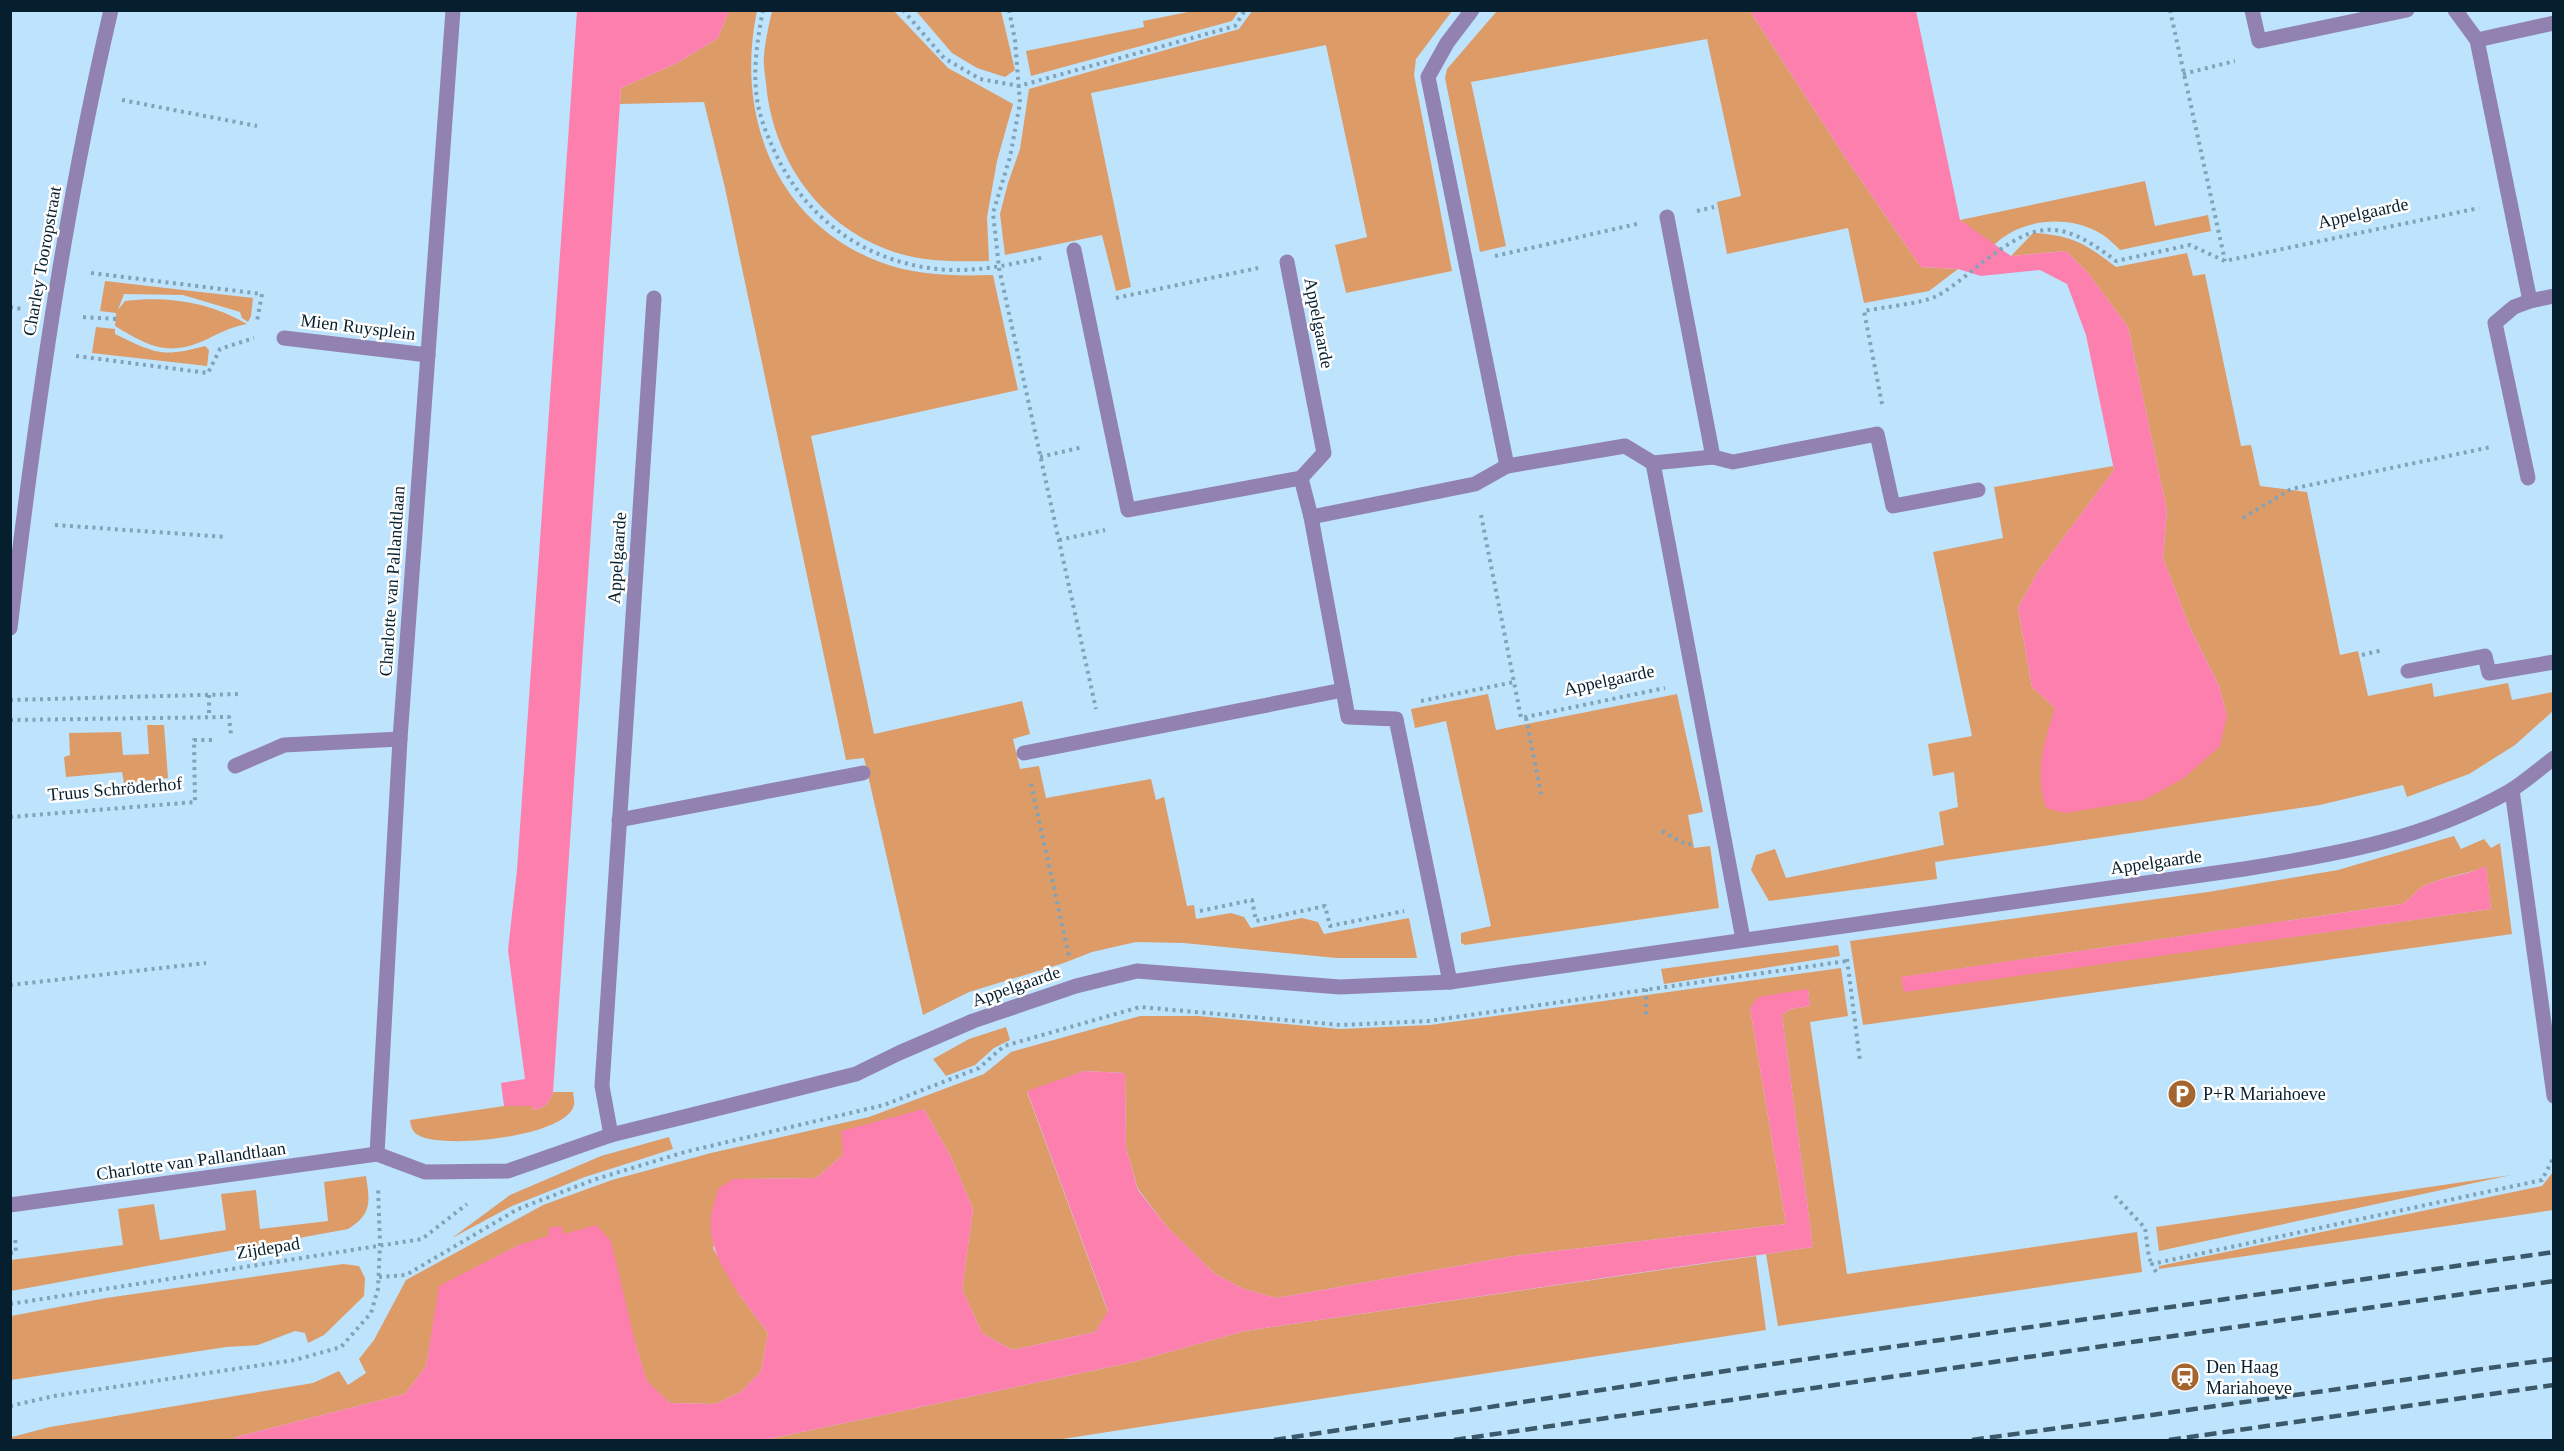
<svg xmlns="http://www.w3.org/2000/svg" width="2564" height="1451" viewBox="0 0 2564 1451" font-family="Georgia,serif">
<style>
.green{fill:#dd9b68;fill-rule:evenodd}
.water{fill:#fd7fae}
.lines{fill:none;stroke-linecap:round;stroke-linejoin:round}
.path{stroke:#81a3b8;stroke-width:4;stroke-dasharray:3 4.5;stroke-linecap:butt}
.service{stroke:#9182b2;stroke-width:15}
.minor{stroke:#9182b2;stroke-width:15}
.rail{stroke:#3c596b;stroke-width:4.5;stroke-dasharray:12 6;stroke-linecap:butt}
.labels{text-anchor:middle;stroke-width:5;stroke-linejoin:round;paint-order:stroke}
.street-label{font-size:18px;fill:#051f2e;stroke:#fefefe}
.poi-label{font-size:18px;fill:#051f2e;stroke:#fefefe;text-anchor:start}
</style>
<rect width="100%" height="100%" fill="#bee3fc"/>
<!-- green -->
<g class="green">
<path d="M729,11H757C735,115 775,222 880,262C916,276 956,276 993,275L1018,390L811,436L874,734L1022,701L1030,734L1013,739L1020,769L1039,766L1046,798L1151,779L1156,800L1164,797L1187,906L1194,905L1196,919L1231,913L1244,917L1251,928L1302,918L1318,922L1324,934L1409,918L1417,958H1336L1184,943L1136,942L1092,952L1064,963L969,992L923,1015L864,758L846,760L725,188L704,102L620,104L621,88L677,63L718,38Z"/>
<path d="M772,11H894L948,68L1013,104L997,161L987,217L989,261C953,262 915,262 881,247C814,219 772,154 766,83C765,74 763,64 764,56C765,41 769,25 772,11Z"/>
<path d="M916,11H1001L1015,70L1005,77L977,68L952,53Z"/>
<path d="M1193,11H1239L1232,21L1031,76L1026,51L1144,27L1143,21Z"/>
<path d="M1252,11H1452L1416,59L1414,75L1452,271L1346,293L1335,245L1367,237L1326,45L1091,93L1131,287L1116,291L1102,235L1005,255L1000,214L1008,183L1020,149L1029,89L1239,29Z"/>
<path d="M1497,11H1750L1847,160L1921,267L1958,269L1929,291L1864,303L1848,228L1727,254L1717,202L1741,196L1707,39L1471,82L1506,246L1480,252L1445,78L1447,69Z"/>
<path d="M2145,181L2155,226L2208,215L2211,231L2120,250C2115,245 2109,239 2103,235C2070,214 2021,218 1994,245L1960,220Z"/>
<path d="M2033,233C2072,235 2086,244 2116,267L2187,253L2193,276L2205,274L2241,446L2251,445L2260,486L2307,492L2340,655L2358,651L2368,696L2432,683L2434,697L2508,683L2512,700L2553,692V711L2515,745L2469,774L2407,797L2403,785L2320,805L1935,862L1937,879L1769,901L1751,870L1756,855L1775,849L1786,878L1944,845L1939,812L1958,807L1954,772L1933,776L1928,744L1972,736L1933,552L2003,538L1994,487L2113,466L2114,470L2037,573L2018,608L2032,687L2055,708L2227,716L2219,686L2190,628L2163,558L2167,511L2128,327L2088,273L2066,251L2011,256Z"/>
<path d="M105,281L253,298L251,316L248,322L242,318L240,312L183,295L124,294L118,310L125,301C168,296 209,302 247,324C230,327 218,334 203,341C166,357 147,345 115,326L116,313L100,311Z"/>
<path d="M96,327L115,329V334C155,353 161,358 205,346L209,350L207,366L92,353Z"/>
<path d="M1488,694L1496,730L1677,694L1703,812L1688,815L1694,848L1710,846L1719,908L1465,945L1461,943V933L1491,926L1446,721L1415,728L1411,709Z"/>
<path d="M147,725H164L168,778L124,783L122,772L66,777L64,757L70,755L69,733L121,732L123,755L149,754Z"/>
<path d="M2454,836L2461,849L2484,839L2491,848L2500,843L2512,934L1863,1025L1850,941L2208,892L2338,870ZM2486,867L2491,909L1904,991L1902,977L2402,904C2412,899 2415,890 2424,886C2442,877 2466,874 2486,867Z"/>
<path d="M1838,945L1840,956L1664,984L1661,969Z"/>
<path d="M1841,968L1848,1016L1810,1022L1847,1274L2137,1232L2142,1272L1778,1326L1766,1254L1813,1247L1782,1015L1791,1009L1810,1006L1808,989L1750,1008L1786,1224L1514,1256L1277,1298L1244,1289L1215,1274L1167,1227L1138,1189L1126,1148L1125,1073L1084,1071L1027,1092L1108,1312L1095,1332L1012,1350L982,1333L962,1289L973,1209L951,1157L924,1109L843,1155L816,1178L733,1179L713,1248L741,1297L768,1333L761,1371L741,1392L715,1404L670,1403L647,1382L636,1346L564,1234L519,1245L440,1286L426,1366L405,1394L236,1437L234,1440H11L12,1437L50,1427L313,1383L339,1371L348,1385L366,1373L359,1359L374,1340L406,1280L543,1205L612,1180L711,1153L869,1117L984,1074L1011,1052L1140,1016H1198L1340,1029L1430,1025Z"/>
<path d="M1006,1027L1010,1040L994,1048L975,1065L946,1076L933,1059L969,1039Z"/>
<path d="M553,1092H573C573,1095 575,1102 574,1105C567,1137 442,1150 418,1135C412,1132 411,1126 410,1120L504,1106H532L533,1110C545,1108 549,1103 553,1092Z"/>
<path d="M669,1137L673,1149L585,1177L512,1206L452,1238L510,1195L601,1156Z"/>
<path d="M2553,1172V1210L2159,1269V1266L2542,1186Z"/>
<path d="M2511,1175L2159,1251L2156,1227Z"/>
<path d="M366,1176C370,1202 372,1214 348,1229L11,1291V1260L123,1245L118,1209L154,1204L160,1240L226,1230L221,1194L256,1190L260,1229L328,1221L324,1182Z"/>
<path d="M1756,1256L1766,1330L1056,1440H764L1129,1363L1245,1331Z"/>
<path d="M343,1264L359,1266L365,1278L364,1296L324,1335L308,1343L305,1333L295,1331L258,1345L226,1347L11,1380V1316L106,1298Z"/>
</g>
<!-- water -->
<g class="water">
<path d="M577,11H729L718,38L677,63L621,88L553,1092C549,1103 545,1108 533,1110L532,1106H504L501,1083L525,1079L508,950L517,870Z"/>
<path d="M1750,11H1916L1960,220L2011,256L2066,251L2088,273L2128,327L2167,511L2163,558L2190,628L2219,686L2227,716L2220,746L2184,778L2144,800L2065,813L2046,808C2034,770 2044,744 2055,708L2032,687L2018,608L2037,573L2114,470L2086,335L2067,284L2040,270L1981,276L1958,269L1921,267L1847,160Z"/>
<path d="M2486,866L2491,909L1904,992L1901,977L2402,904C2412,899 2415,890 2424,886C2444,876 2466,876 2486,866Z"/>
<path d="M1808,989L1810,1006L1791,1009L1782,1015L1813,1247L1245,1331L1129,1363L764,1440H234L236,1437L405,1394L426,1366L439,1286L519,1245L548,1236L549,1228L561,1226L564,1234L596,1225L611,1241L636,1346L647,1381L670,1403L715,1404L741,1392L761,1371L768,1333C745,1302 706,1257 711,1217C712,1208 716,1198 718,1189L733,1179L816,1178L843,1155L841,1131L924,1109L951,1157L973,1209L962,1289L982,1333L1012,1350L1095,1332L1108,1311L1027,1091L1084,1071L1125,1073L1126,1148L1138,1190L1167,1227L1215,1274L1244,1289L1277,1298L1514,1256L1786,1224L1750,1008L1758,997Z"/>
</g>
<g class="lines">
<!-- path -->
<g class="path">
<path d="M763,10C757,42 752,73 758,105C761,120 767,135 773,148C805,221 870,266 950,270C983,271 1013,264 1045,257"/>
<path d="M903,10L944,58L980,79L1019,86L1235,26L1245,10"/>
<path d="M1009,10L1015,40L1020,103L1010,157L993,213L999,268L1096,709"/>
<path d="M2170,10L2225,261"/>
<path d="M2183,74L2235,61"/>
<path d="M122,100L257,126"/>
<path d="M1697,211L1714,207"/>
<path d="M1495,256L1637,224"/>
<path d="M91,273L262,294L257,321"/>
<path d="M1116,298L1258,268"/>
<path d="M10,307L22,309"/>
<path d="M83,317L116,319"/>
<path d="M76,356L208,373L220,349L254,338"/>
<path d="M1882,404L1864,311C1883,307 1920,304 1937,296C1950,289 1963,278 1974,269C2032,224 2054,213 2116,261L2190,245L2225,261L2479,208"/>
<path d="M1040,457L1083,447"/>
<path d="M1481,515L1514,682"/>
<path d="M2243,518L2291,489L2491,447"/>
<path d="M55,525L227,537"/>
<path d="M1059,540L1105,530"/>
<path d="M2362,655L2383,650"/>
<path d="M209,695V717"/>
<path d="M10,700L240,694"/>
<path d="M1421,701L1514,682L1521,718L1665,688"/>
<path d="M1526,718L1541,794"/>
<path d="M10,720L229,717L231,735"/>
<path d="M1031,784L1069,956"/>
<path d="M10,817L195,802L194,740H216"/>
<path d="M1662,831L1687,845L1695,843"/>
<path d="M1200,911L1252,900L1256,921L1325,906L1330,926L1404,911"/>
<path d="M1847,959L1860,1061"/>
<path d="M10,985L206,963"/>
<path d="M1646,989V1018"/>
<path d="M2115,1196L2145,1228L2149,1258L2152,1264"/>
<path d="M10,1253L16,1252L15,1236"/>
<path d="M2156,1272L2152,1264L2542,1180L2554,1157"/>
<path d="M379,1277L406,1275L518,1209L596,1179L685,1152L884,1105L979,1068L1004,1046L1140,1007L1341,1025L1428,1021L1847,961"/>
<path d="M10,1304L422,1239L467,1204"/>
<path d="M10,1406L54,1396L295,1360L341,1347L371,1313L378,1289L380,1244L378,1186"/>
</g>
<!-- service -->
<path class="service" d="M2512,790L2554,1096"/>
<!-- minor -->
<g class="minor">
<path d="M453,10L400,739L377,1154L425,1172L508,1171L611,1135L856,1074L899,1053L973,1021L1076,986L1137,971L1340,987L1450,982L2244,869C2338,854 2425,839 2510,791C2525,782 2539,769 2554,758"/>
<path d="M1472,10L1447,43L1428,77L1507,466L1625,446L1653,463L1743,939"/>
<path d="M2252,10L2259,41L2407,10"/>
<path d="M2455,10L2477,40L2530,301L2554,296"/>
<path d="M2477,40L2554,23"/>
<path d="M1667,217L1713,457"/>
<path d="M1074,250L1128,510L1301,478L1311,517L1348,717L1396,719L1450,982"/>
<path d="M1287,262L1324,453L1301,478"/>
<path d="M284,338L428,355"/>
<path d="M1653,463L1713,457L1733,462L1877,434L1893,506L1978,490"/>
<path d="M2528,478L2495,323L2514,307L2530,301"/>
<path d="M1311,517L1475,484L1507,466"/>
<path d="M10,628C35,421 63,214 111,10"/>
<path d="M2408,671L2485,656L2489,673L2554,662"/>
<path d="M1024,753L1343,690"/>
<path d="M235,766L284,745L400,739"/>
<path d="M619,820L863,773"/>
<path d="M611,1135L602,1086L654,298"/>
<path d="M10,1205L377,1154"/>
</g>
<!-- rail -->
<g class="rail">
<path d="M1274,1440L1752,1367L2554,1252"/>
<path d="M1454,1440L2554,1281"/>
<path d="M1972,1440L2554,1359"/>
<path d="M2169,1440L2554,1385"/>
</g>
</g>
<!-- icons -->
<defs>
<g id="parking-disc" transform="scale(1.5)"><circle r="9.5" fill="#a5652e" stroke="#fefefe"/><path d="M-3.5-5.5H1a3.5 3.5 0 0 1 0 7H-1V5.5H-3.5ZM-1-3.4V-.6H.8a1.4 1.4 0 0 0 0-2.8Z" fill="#fff"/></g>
<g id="station-disc" transform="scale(1.5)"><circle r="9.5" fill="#a5652e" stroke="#fefefe"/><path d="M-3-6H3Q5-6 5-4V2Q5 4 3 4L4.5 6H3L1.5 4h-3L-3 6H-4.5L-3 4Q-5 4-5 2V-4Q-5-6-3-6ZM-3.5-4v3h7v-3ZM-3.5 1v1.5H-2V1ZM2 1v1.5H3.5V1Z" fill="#fff"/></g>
</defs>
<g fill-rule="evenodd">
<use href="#parking-disc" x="2182" y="1094"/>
<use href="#station-disc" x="2185" y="1377"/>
</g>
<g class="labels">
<!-- street labels -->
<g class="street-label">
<text transform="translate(2363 213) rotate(-12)" y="6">Appelgaarde</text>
<text transform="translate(42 261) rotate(-80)" y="6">Charley Tooropstraat</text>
<text transform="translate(1319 323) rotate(79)" y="6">Appelgaarde</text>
<text transform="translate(358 327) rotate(7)" y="6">Mien Ruysplein</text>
<text transform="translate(617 558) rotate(-86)" y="6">Appelgaarde</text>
<text transform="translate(392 581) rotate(-86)" y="6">Charlotte van Pallandtlaan</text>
<text transform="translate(1609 680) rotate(-12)" y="6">Appelgaarde</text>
<text transform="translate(115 789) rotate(-5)" y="6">Truus Schröderhof</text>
<text transform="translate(2156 862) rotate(-8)" y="6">Appelgaarde</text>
<text transform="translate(1016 986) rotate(-19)" y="6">Appelgaarde</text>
<text transform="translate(191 1161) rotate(-8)" y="6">Charlotte van Pallandtlaan</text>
<text transform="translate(268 1248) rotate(-9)" y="6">Zijdepad</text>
</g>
<!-- poi labels -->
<g class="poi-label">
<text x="2203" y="1100">P+R Mariahoeve</text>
<text x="2206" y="1373">Den Haag<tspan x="2206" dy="21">Mariahoeve</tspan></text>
</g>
</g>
<!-- border -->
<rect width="2564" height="1451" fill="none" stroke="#051f2e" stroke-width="24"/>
</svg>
